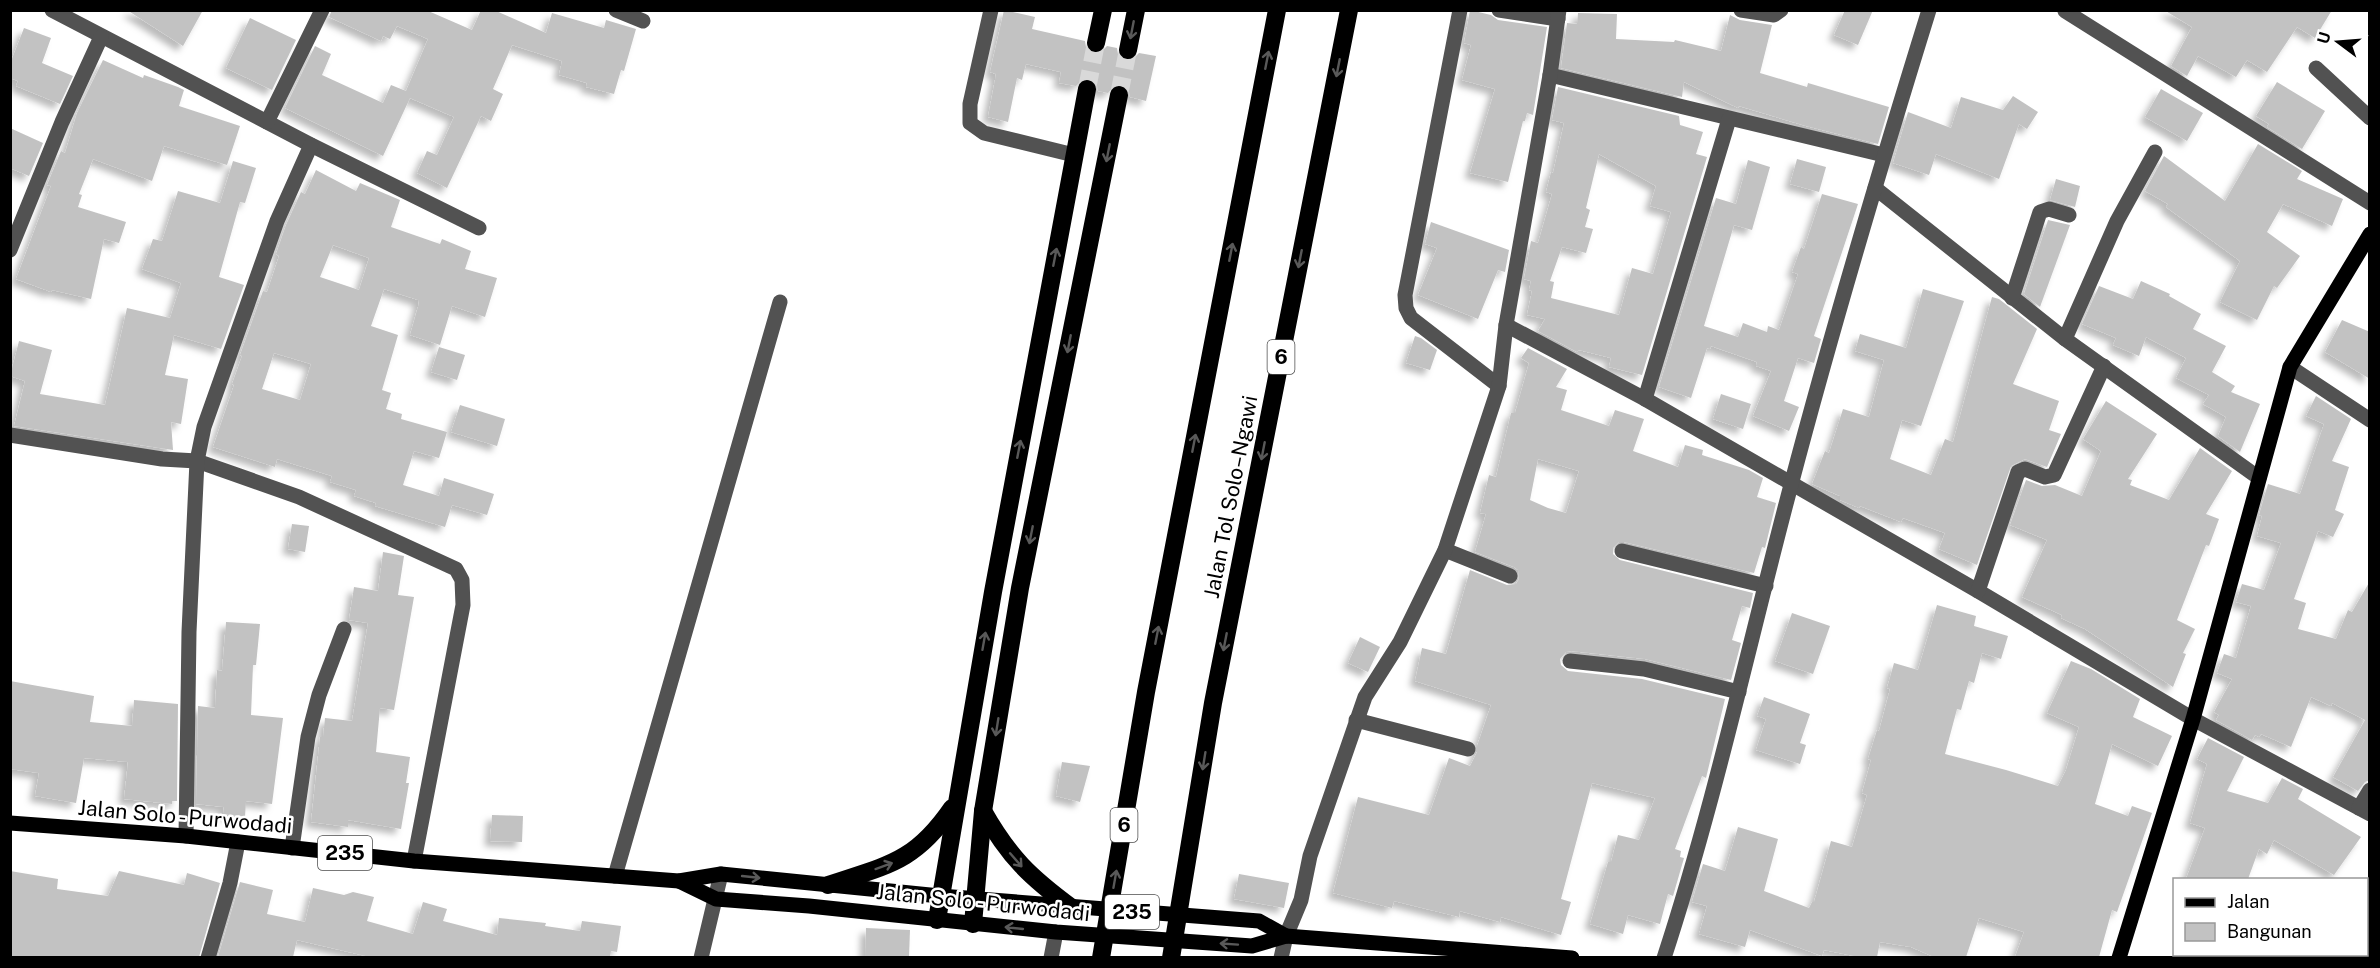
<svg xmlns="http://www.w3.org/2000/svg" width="2380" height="968" viewBox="0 0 2380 968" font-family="'Public Sans',sans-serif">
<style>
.building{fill:#c2c2c2;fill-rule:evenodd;filter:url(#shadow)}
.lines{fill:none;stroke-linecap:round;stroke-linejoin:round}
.highway-tunnel{stroke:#d9d9d9;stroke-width:18;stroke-dasharray:18 9;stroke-linecap:butt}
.minor{stroke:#525252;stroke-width:15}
.major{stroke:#000;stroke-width:15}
.highway{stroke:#000;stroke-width:18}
.oneway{stroke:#595959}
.labels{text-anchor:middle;stroke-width:5;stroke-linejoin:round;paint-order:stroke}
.shield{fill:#fff;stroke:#4c4c4c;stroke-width:1.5}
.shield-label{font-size:20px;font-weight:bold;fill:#000}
.street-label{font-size:21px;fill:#000;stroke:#fff}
</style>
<defs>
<filter id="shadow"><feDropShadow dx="-5.5" dy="5.5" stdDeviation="3" flood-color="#0004"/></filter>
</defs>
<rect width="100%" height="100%" fill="#fff"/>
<!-- building -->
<g class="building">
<path d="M127,10H203L183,46Z"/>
<path d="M332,10H426L472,30L481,10H494L546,33L552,13L604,28L606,20L636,29L624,71L621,70L614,94L586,87L587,83L559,75L562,61L512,45L493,89L503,94L491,121L481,116L447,188L417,173L427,151L437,155L454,117L410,98L383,156L285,108L315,46L331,54L322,75L383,103L391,85L406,91L428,39L397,26L390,39L383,36L381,41L329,17Z"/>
<path d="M1004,10L1035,17L1032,29L1085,41L1086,47L1093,54L1100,53L1107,46L1117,48L1118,54L1125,61L1132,60L1139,53L1156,56L1146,101L1130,97L1129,91L1122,84L1115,85L1108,93L1098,91L1097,85L1090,78L1083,79L1076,86L1059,83L1061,72L1026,64L1022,80L1017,78L1008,122L988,117L996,74L990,72Z"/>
<path d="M1470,10L1491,15L1498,20L1547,27L1533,115L1527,113L1525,121H1523L1508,182L1470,173L1495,89L1462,80L1471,45L1464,43Z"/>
<path d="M1845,10H1873L1858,45L1834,35Z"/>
<path d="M2164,10H2332L2315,38L2297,27L2267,72L2247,60L2236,77L2198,56L2187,76L2171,66L2192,27Z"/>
<path d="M1578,13L1617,14L1616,39L1674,42L1675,40L1721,51L1730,15L1740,20L1772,25L1760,73L1807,87L1808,83L1889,107L1878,144L1806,126L1739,106L1738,108L1684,82L1682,97L1561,68L1567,23L1577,24Z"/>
<path d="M250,18L296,40L272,90L226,68Z"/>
<path d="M24,28L51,38L42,63L73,76L60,104L16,86L18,81L10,78V64Z"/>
<path d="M103,60L143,78L144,75L178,87L184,90L179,106L240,126L227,165L164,146L152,181L93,159L79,194L82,195L78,207L126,222L119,243L104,239L91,299L52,290L51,292L16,279L51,186L47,185L61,151L65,153L77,113Z"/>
<path d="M2277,82L2325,111L2302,149L2267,127L2269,124L2256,116Z"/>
<path d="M1558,87L1679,116L1680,125L1703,132L1696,154L1707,157L1642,375L1609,367L1611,358L1579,350L1577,352L1538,331L1545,319L1527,315L1532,291L1529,290L1531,281L1524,279L1531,241L1538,243L1552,194L1546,192L1551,172L1553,173L1564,123L1552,120ZM1599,154L1656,186L1650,206L1671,212L1653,274L1632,268L1619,315L1551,298L1554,282L1550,281L1562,247L1586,253L1593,229L1585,227L1590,210L1586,208Z"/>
<path d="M2161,89L2203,113L2187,141L2145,117Z"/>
<path d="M2013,96L2038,112L2027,129L2019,124L1999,179L1936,154L1929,175L1893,163L1908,112L1951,128L1961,97L2003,110Z"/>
<path d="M10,128L43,143L29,176L10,168Z"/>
<path d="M2258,144L2302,171L2297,179L2343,199L2332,226L2283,204L2267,232L2300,256L2277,288L2274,286L2257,320L2220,302L2240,261L2166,207L2168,204L2145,191L2164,156L2225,201Z"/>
<path d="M1797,159L1826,167L1819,192L1790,184Z"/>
<path d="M1748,160L1770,167L1752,230L1734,225L1704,326L1738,337L1743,323L1767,332L1768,326L1779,330L1798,274L1792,272L1801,247L1804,249L1822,194L1858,204L1814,336L1821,339L1814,363L1798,358L1784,401L1799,407L1789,431L1753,416L1771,371L1756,366L1757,362L1711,346L1710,349L1707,348L1691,398L1659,387L1716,198L1736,204Z"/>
<path d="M233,161L256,168L245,203L240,202L219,277L244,285L221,349L174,335L165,375L188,379L181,424L171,422L173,450L14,426L25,381L10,376L19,341L52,350L40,394L105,405L127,308L170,318L181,283L142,269L153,239L162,241L178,191L220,203Z"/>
<path d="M316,170L356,191L360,183L400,200L391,227L440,244L442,239L471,251L465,269L497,278L485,317L452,306L440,345L410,335L419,303L418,300L384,289L371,326L398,335L382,390L391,393L386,409L402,414L401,419L447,432L439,458L414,451L403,485L439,496L444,478L494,494L487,515L452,505L445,527L375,506L376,503L354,496L356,490L330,482L332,476L277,459L275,467L213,447L234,385L232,384L242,356L240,355L263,291L267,292L279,256L276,254L286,225L301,192L305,194ZM333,245L369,258L359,290L320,277ZM274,353L311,364L300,400L262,389Z"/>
<path d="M2056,179L2080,186L2075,207L2050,200Z"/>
<path d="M2048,220L2070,225L2040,307L2024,294Z"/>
<path d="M1431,222L1509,250L1505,272L1498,270L1478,319L1418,295L1437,248L1425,244Z"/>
<path d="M2141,281L2170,294L2169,296L2201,314L2193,329L2226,346L2212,372L2235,386L2231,392L2260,404L2240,452L2218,436L2226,417L2203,404L2209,395L2176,378L2186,358L2146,337L2139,356L2113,345L2116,338L2082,324L2099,286L2133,299Z"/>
<path d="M1923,289L1964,301L1921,426L1902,420L1890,459L1931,475L1945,439L1953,442L1992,297L1999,299L2037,329L2013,384L2059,401L2049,430L2061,434L2047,467L2025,459L2011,466L1977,565L1939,549L1945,533L1903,518L1901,522L1860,506L1859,508L1840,500V496L1812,484L1825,451L1829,453L1843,409L1869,417L1884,360L1855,351L1860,334L1906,348Z"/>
<path d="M2342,320L2370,332V379L2325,352Z"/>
<path d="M1415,336L1421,338L1437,350L1430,370L1406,363Z"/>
<path d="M439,347L465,355L457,380L431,372Z"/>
<path d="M1528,348L1567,369L1556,387L1567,390L1561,410L1609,426L1615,410L1644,419L1633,451L1678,467L1685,445L1703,450L1702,455L1749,470L1763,478L1757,497L1776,503L1765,548L1762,547L1754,573L1624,542H1619L1613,548V554L1620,560L1753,593L1750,608L1742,606L1732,640L1741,643L1731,680L1645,659L1571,651L1566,652L1560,659L1561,665L1568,671L1642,679L1725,699L1706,778L1702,776L1675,849L1681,851L1680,857L1684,858L1673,896L1668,894L1660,924L1628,915L1623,934L1590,924L1608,862H1611L1618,835L1639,840L1655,798L1592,783L1561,899L1571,902L1561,935L1501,917L1500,922L1460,911L1459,917L1394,901L1392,908L1333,893L1358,797L1429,815L1449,758L1470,766L1477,752V746L1491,705L1415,681L1422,648L1446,654L1470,570L1507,585L1516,584L1519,579L1518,570L1514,567L1475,552L1486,514L1480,513L1489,475L1496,477L1511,413H1515L1529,363L1521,358ZM1538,459L1579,471L1566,513L1548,508L1530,500Z"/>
<path d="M1721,394L1751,404L1743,429L1713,419Z"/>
<path d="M2316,396L2351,419L2332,461L2349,467L2335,510L2344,514L2333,537L2318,531L2294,599L2306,603L2298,629L2336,639L2348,610L2352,612L2370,581V780L2365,782L2358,791L2333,777L2365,720L2332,703L2331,706L2311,697L2291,747L2261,734L2259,737L2255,735L2252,740L2216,720L2219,715L2214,712L2232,679L2217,673L2224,654L2236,658L2251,606L2236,602L2242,584L2264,590L2281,543L2257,536L2262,516L2259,515L2268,484L2300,494L2324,424L2306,416Z"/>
<path d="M2106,401L2157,434L2128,479L2132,480L2130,485L2169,500L2200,448L2232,471L2206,514L2219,519L2209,546L2206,545L2177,620L2195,629L2183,653L2186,654L2173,687L2085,629L2061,618L2062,615L2022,597L2047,540L2010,525L2026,480L2042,486L2055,485L2082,496L2101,451L2083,439Z"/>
<path d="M460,405L505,419L497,446L451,432Z"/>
<path d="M292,524L309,526L305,552L288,549Z"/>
<path d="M383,552L404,556L398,595L414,597L394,710L380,708L376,752L410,757L406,783H409L401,829L348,820V827L311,822L320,737H323L325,718L352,721L368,623L349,620L354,587L378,591Z"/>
<path d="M1937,605L1976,616L1974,626L2008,636L2001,659L1982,653L1974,683L1969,681L1961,710L1957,709L1945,754L2006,770L2058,786L2066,770L2079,727L2047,713L2071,661L2091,669L2140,699L2133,717L2172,736L2158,766L2112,744L2095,804L2128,816L2132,806L2152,813L2117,912L2112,910L2099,957H2015L2024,932L1979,918L1966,957H1934L1911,947L1880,942L1877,957H1859L1824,950L1822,956L1750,930L1745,947L1699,934L1707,906L1692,902L1703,864L1725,871L1738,827L1778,839L1764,891L1809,908L1812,902H1814L1831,841L1852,847L1867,795L1862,793L1871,760L1868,759L1877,730L1879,731L1890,689L1887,688L1894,663L1918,670Z"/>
<path d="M1792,613L1830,626L1813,674L1775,661Z"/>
<path d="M226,622L260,624L256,665H253L251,715L283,718L272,804L246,801L245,817L223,814L224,807L196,804L198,706L215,708L217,670L222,671Z"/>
<path d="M1360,637L1380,647L1368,672L1348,663Z"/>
<path d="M10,681L94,696L90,722L132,726L134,700L178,704L177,801H172V804L124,799L128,762L84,758L76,803L35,796L39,773L10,769Z"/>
<path d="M1764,697L1810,714L1800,743L1806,745L1800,764L1756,750L1766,719L1757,716Z"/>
<path d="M2208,738L2244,757L2227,791L2268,803L2282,778L2303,789L2298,799L2361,837L2334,875L2274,840L2267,854L2259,849L2248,879H2186L2205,828L2190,823L2207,764L2197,759Z"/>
<path d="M1062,762L1090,766L1080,802L1056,796Z"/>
<path d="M492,815L523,816L522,842L490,841Z"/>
<path d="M10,871L58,879L57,889L108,896L119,871L184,885L187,873L220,883L199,957H10Z"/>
<path d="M1239,874L1289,883L1284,908L1234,899Z"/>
<path d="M240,882L273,890L267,914L305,922L313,888L344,895L353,892L374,897L367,921L413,934L423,902L447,909L443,921L497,935L499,918L546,923L545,926L580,931L582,921L621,926L617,952L611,951L610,957H370L297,940L293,957H218Z"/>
<path d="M866,928L910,930L909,957H865Z"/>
</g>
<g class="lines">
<!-- highway-tunnel -->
<g class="highway-tunnel">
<path d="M1087,89L1096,43"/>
<path d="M1119,95L1128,50"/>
</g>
<!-- minor -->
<g class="minor">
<path d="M52,10L311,145L479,228"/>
<path d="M616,10L643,21"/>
<path d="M991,10L970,104V123L984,133L1074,155"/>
<path d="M1460,10L1405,295L1406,308L1411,318L1499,386"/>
<path d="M1499,10L1558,19"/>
<path d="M1741,10L1774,15L1781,10"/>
<path d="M2065,11L2370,203"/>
<path d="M2316,68L2370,118"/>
<path d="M1550,75L1884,155"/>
<path d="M267,122L322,10"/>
<path d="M1875,188L2065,339L2259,478"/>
<path d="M10,250L62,122L101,37"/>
<path d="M2012,298L2040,212L2049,209L2069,215"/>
<path d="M1506,325L1645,399L1978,591L2193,719L2370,814"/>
<path d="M2065,339L2117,221L2155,152"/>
<path d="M2290,367L2370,420"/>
<path d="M1645,399L1729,119"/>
<path d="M10,435L162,459L197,461L299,497L456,569L462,580L463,605L414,861"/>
<path d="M1445,550L1510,576"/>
<path d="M1622,551L1766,586"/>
<path d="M1978,591L2018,472L2025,469L2045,477L2054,475L2104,366"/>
<path d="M1570,661L1644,669L1739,692"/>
<path d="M1356,720L1468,749"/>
<path d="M2359,808L2370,790"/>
<path d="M186,836L189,632L197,461L204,427L277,221L311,145"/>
<path d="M292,848L308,737L319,695L344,629"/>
<path d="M615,876L780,302"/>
<path d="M208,958L230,883L238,842"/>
<path d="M701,958L721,874"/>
<path d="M1051,958L1056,932"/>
<path d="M1281,958L1286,936L1301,900L1310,856L1365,697L1400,642L1445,550L1499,386L1506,325L1550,75L1559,10"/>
<path d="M1664,958C1715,802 1749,643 1791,485C1833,326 1880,168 1929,10"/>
</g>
<!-- major -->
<g class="major">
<path d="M10,823L186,836L414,861L679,881L721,874L940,896L1259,921L1286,936"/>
<path d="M679,881L716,899L809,906L1056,932L1252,946L1286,936L1572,958"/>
<path d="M2119,958L2193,719L2290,367L2370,234"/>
</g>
<!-- highway -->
<g class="highway">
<path d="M1096,43L1103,10"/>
<path d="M1128,50L1136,10"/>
<path d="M983,811C1009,857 1030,877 1072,908"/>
<path d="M828,885C888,865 915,862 952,808"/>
<path d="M937,920L993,592L1087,89"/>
<path d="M973,924L983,811L1020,588L1119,95"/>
<path d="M1101,958L1146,692L1277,10"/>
<path d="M1171,958L1213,703L1349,10"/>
</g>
</g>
<!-- one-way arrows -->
<defs><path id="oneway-shaft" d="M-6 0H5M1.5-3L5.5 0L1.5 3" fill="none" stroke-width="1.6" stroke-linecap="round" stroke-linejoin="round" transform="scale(1.5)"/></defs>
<g class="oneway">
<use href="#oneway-shaft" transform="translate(1132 30) rotate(101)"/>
<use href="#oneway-shaft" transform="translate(1267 60) rotate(-79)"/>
<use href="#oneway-shaft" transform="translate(1338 68) rotate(101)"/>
<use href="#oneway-shaft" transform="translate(1108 153) rotate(101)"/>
<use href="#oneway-shaft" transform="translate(1231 252) rotate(-79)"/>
<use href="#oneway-shaft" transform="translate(1055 257) rotate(-79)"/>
<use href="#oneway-shaft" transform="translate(1300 259) rotate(101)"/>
<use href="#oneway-shaft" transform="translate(1069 344) rotate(101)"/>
<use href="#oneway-shaft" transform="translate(1194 443) rotate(-79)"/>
<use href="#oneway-shaft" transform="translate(1019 449) rotate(-79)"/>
<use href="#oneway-shaft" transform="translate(1263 451) rotate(101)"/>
<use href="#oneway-shaft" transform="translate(1031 535) rotate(101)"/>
<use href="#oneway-shaft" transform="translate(1157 635) rotate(-79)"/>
<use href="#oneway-shaft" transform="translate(984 641) rotate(-80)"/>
<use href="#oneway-shaft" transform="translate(1225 642) rotate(101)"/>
<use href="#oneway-shaft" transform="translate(997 727) rotate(99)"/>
<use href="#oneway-shaft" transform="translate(1204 761) rotate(99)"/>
<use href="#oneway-shaft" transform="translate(1016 860) rotate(49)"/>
<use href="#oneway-shaft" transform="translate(884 866) rotate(-20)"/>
<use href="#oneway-shaft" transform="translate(751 877) rotate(6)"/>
<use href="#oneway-shaft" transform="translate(1115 879) rotate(-80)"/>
<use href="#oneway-shaft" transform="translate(1014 928) rotate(-174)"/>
<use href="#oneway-shaft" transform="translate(1229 944) rotate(-176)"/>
</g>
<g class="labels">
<!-- shield labels -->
<g class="shield">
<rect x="1267.5" y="340" width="27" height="34" rx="4.5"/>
<rect x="1110.5" y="808" width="27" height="34" rx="4.5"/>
<rect x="318" y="836" width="54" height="34" rx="4.5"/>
<rect x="1105" y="895" width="54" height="34" rx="4.5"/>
</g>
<g class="shield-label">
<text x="1281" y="364">6</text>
<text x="1124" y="832">6</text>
<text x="345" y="860">235</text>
<text x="1132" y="919">235</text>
</g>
<!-- street labels -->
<g class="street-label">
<text transform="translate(1231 497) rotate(-79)" y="7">Jalan Tol Solo–Ngawi</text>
<text transform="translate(185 817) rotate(5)" y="7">Jalan Solo - Purwodadi</text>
<text transform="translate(983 903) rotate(6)" y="7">Jalan Solo - Purwodadi</text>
</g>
</g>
<!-- border -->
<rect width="2380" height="968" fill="none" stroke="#000000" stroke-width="24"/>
<!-- legend -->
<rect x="2173" y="878" width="195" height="78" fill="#ffffff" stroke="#999999" stroke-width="1.5"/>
<rect x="2185" y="898" width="30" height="9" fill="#000000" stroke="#999999" stroke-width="1.5"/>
<text x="2227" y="908" font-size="18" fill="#000000">Jalan</text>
<rect x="2185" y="923" width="30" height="18" fill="#c2c2c2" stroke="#999999" stroke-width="1.5"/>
<text x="2227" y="938" font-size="18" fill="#000000">Bangunan</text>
<!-- north arrow -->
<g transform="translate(2338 42) rotate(286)" stroke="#ffffff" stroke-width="4.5" paint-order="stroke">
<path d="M0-4.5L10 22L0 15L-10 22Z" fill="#000000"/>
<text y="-9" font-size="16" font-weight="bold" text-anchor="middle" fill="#000000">U</text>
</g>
</svg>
